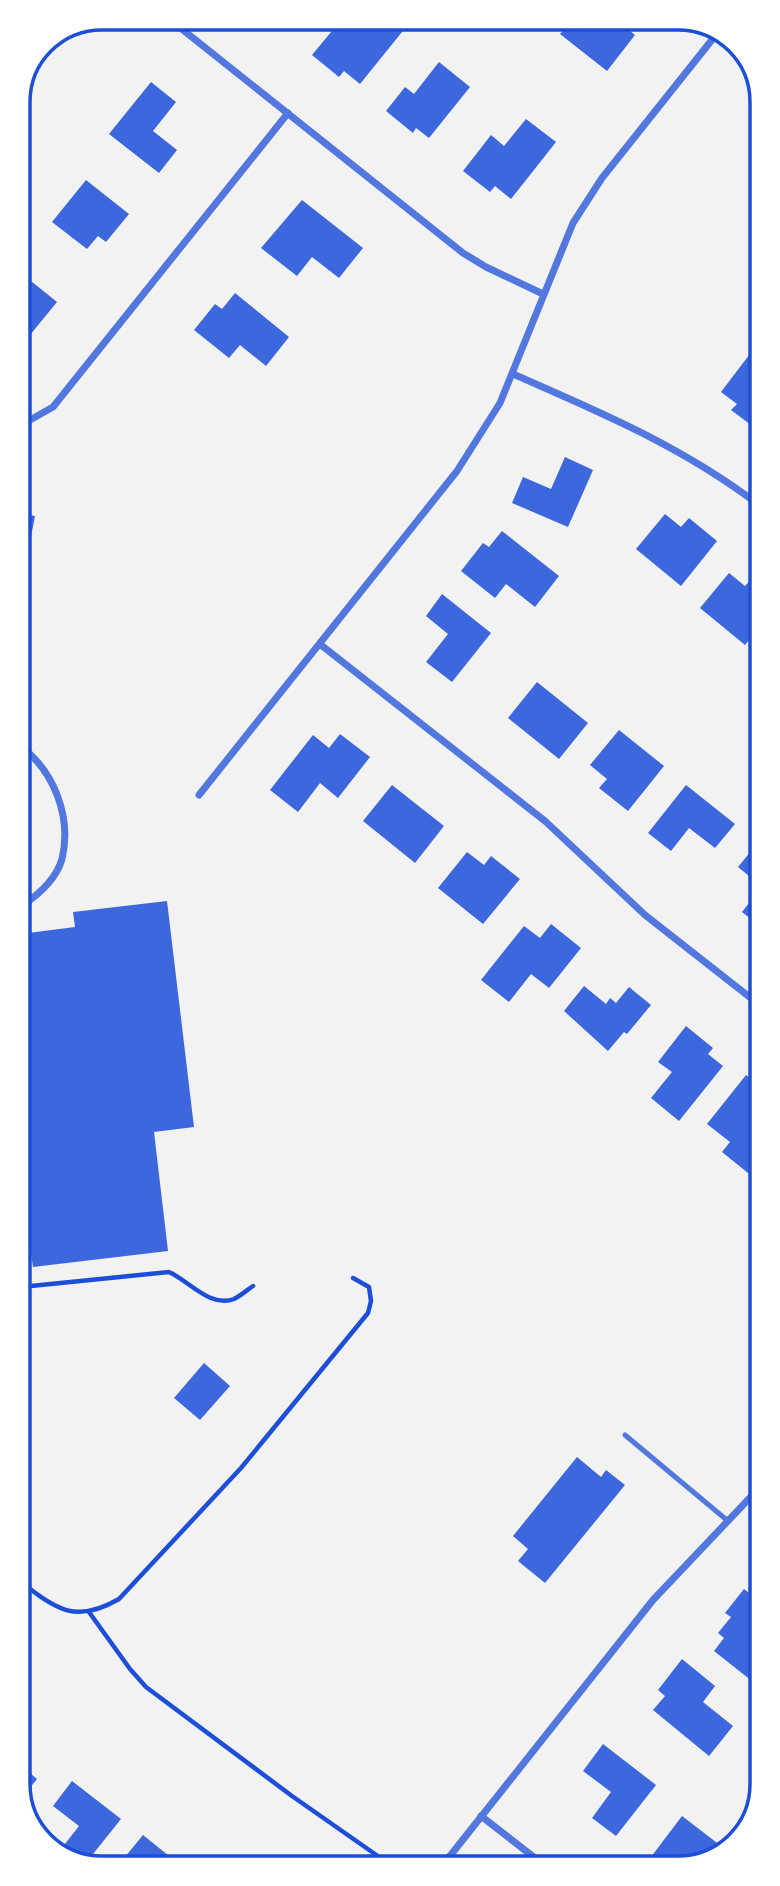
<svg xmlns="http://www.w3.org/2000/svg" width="780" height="1886" viewBox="0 0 780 1886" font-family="'Sofia Sans Condensed',sans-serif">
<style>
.building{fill:#3d67dc}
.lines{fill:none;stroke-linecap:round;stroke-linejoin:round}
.path{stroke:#1d4ed8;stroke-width:4.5}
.service{stroke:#5277de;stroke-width:5}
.minor{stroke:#5277de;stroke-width:7}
.rim{fill:none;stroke:#1d4ed8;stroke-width:3.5}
</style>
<rect width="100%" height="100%" fill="#f2f2f2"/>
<!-- building -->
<g class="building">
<path d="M280,18H307L296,30Z"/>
<path d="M365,18H394L406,27L360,84L344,71L339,77L312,55L341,20L354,31Z"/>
<path d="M573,18H620L618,21L635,35L607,71L560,34Z"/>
<path d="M439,62L470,87L429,138L416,128L413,133L386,111L405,87L414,94Z"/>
<path d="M151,82L176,102L153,131L177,150L159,173L109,134Z"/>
<path d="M526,119L556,142L511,199L495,186L490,192L463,171L491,135L504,146Z"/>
<path d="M86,180L129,214L106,242L98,236L87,249L52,222Z"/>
<path d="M302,200L363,248L339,278L312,257L297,276L261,248Z"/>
<path d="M21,273L57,302L30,335L23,329L18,335V277Z"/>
<path d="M235,293L289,337L266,366L240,345L229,358L194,330L215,304L222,309Z"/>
<path d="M759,342V431L731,410L737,404L721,392Z"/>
<path d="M565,457L593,470L568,527L512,503L523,477L551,489Z"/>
<path d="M19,513L35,516L28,552L19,550Z"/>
<path d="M665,514L681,527L689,518L717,541L681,586L636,549Z"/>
<path d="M502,531L559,576L535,607L506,584L495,598L461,571L483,543L489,547Z"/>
<path d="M729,573L745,586L753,577L759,582L760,627L745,645L700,608Z"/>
<path d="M442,594L491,633L452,682L426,662L448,634L426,616Z"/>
<path d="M537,682L588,723L559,759L508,718Z"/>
<path d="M619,730L664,766L628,811L599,788L607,779L590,765Z"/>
<path d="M340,734L370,757L338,798L320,783L298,812L270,790L313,735L329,748Z"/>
<path d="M392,785L444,826L415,863L363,821Z"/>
<path d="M686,785L735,824L715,848L689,828L671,851L648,833Z"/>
<path d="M760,840V885L738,867Z"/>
<path d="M467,852L484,865L491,856L520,879L483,924L438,888Z"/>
<path d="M760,889V926L742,912Z"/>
<path d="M167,901L194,1127L154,1132L168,1251L33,1267L31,1254L20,1255V934L75,927L73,912Z"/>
<path d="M551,924L581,948L549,988L531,974L509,1002L481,980L524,926L540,938Z"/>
<path d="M584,986L606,1004L610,998L616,1003L629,987L651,1005L627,1034L624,1032L608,1051L564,1011Z"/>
<path d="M686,1026L713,1048L708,1054L723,1066L679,1121L651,1098L672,1072L658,1062Z"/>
<path d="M746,1075L761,1087V1102L750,1116L761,1125V1157L748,1173L722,1152L730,1142L707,1124Z"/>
<path d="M204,1363L230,1386L200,1420L174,1398Z"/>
<path d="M577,1457L601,1477L606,1470L625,1485L545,1583L518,1561L528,1549L513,1536Z"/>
<path d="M744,1589L762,1603V1689L714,1651L724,1638L718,1633L731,1617L725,1613Z"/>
<path d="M682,1659L715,1686L703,1702L733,1726L709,1756L653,1710L665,1696L658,1690Z"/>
<path d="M603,1744L656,1785L616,1836L592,1818L611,1792L583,1771Z"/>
<path d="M22,1766L37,1779L22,1798Z"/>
<path d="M72,1781L121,1819L85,1864L74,1860L61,1849L79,1826L53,1806Z"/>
<path d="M682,1816L725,1849L724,1851L705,1864H661L651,1857Z"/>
<path d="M143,1835L184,1868H116Z"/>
</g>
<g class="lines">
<!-- path -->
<g class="path">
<path d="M21,1287L169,1272C189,1281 210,1308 234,1299C240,1296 247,1290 253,1286"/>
<path d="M21,1582C57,1610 76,1624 119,1599L241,1468L368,1313L371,1301L369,1287L353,1278"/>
<path d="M89,1612L130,1669L146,1687L292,1796L392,1866"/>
</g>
<!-- service -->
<path class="service" d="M625,1435L728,1521"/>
<!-- minor -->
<g class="minor">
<path d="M168,18L463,253L486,267L543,294"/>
<path d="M513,374C600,412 683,447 759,505"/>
<path d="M18,419L30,420L53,407L288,113"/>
<path d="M321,645L545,821L645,915L761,1006"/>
<path d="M19,745C54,770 72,817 62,859C56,880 37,896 20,907"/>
<path d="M199,795L457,471L500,403L573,223L602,178L719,31"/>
<path d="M481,1816L544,1865"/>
<path d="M442,1866L653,1600L762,1485"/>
</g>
</g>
<!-- crop -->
<path d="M0 0H780V1886H0ZM102 30H678A72 72 0 0 1 750 102V1784A72 72 0 0 1 678 1856H102A72 72 0 0 1 30 1784V102A72 72 0 0 1 102 30Z" fill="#fff" fill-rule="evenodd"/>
<path class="rim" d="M102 30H678A72 72 0 0 1 750 102V1784A72 72 0 0 1 678 1856H102A72 72 0 0 1 30 1784V102A72 72 0 0 1 102 30Z"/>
</svg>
